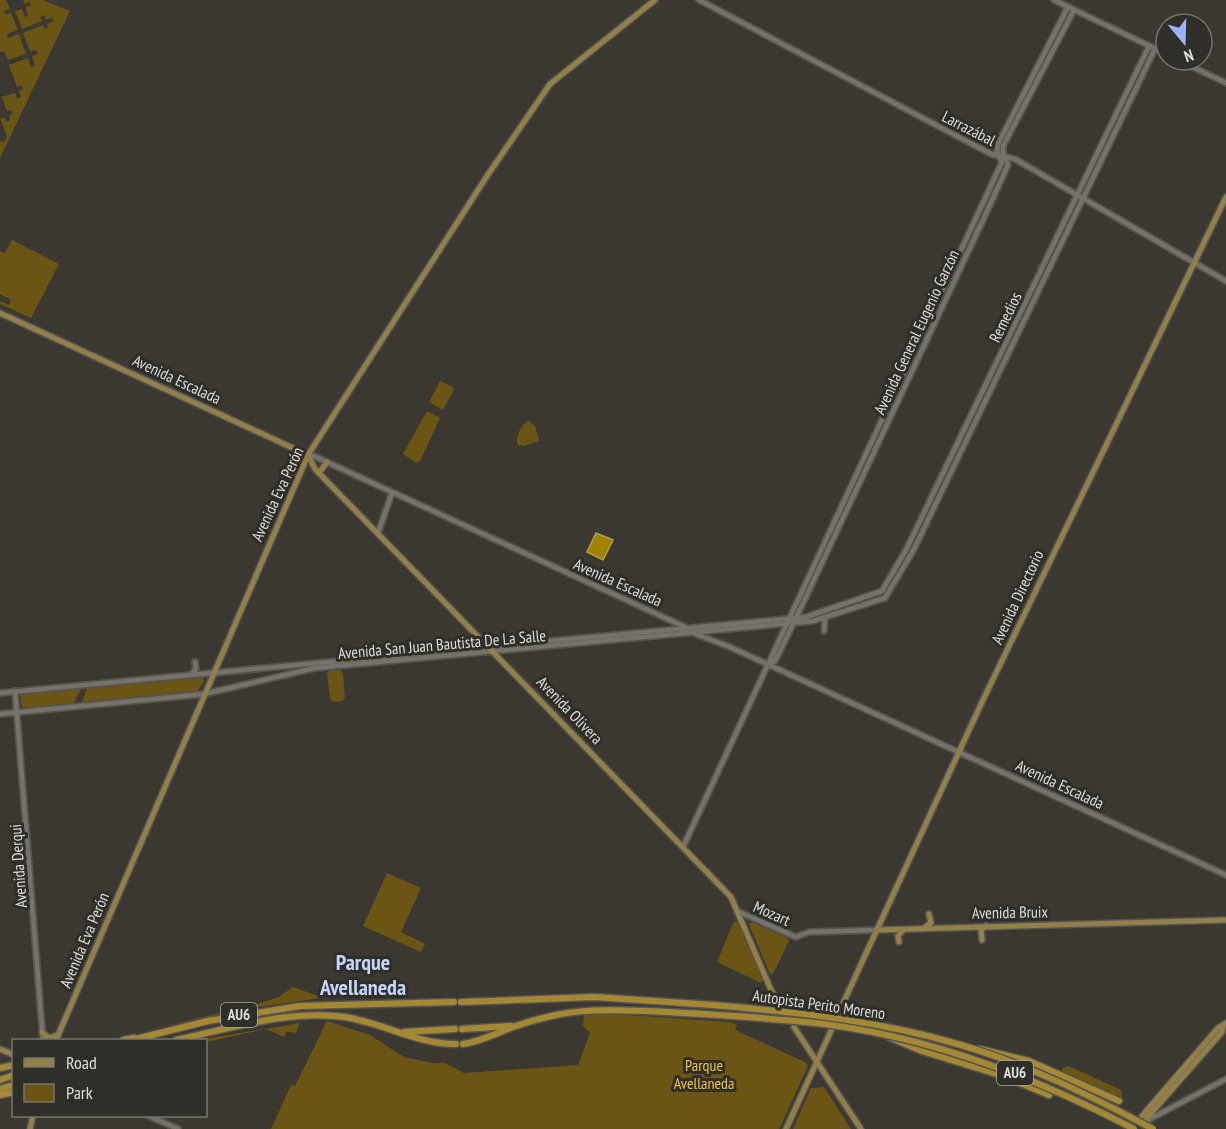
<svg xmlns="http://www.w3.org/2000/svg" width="1226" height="1129" viewBox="0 0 1226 1129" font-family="'PT Sans Narrow',sans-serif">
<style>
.green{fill:#6a5515}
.water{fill:#a38100;stroke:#b59d41;stroke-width:1.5}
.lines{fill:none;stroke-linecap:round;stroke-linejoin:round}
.major-tunnel{stroke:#53514a;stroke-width:5;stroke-dasharray:5 2.5;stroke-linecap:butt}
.minor-casing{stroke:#56544f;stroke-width:8}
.major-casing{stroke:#56544f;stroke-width:8}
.highway-casing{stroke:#56544f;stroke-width:9}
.minor{stroke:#75726b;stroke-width:4.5}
.major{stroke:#927f4a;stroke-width:5}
.highway{stroke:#a58834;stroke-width:6}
.highway-bridge-casing{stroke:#56544f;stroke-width:9;stroke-linecap:butt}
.highway-bridge{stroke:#a58834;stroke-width:6}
.labels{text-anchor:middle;stroke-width:6;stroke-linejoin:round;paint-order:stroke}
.shield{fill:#302e28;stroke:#aaa8a4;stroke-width:1.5}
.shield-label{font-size:15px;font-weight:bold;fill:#dfddd9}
.street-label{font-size:16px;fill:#dfddd9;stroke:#302e28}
.park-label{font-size:16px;fill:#f2c537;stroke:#302e28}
.district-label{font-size:22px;font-weight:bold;fill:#c6d5fe;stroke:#302e28}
</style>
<rect width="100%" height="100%" fill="#3a3831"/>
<!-- green -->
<g class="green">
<path d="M0,0H6L10,9L4,11L5,14L11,13L18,30L7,34L8,38L19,34L26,54L8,60L4,51L0,52Z"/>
<path d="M23,0H43L70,11L0,158V141L4,142L7,136L0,119L5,117L6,122L10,120L9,115L13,114L11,110L7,111L2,97L15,93L17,99L21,97L19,91L23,89L22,85L17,87L9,65L28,58L31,67L35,66L32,56L38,54L36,50L30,51L23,33L43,25L45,29L48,28L47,24L54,21L52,18L46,20L44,15L40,17L42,21L22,29L15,11L22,9L25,17L28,16L26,7L31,5L30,2L25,4Z"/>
<path d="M12,240L59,264L31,318L0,304V301L9,305L11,300L0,294V251L5,253Z"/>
<path d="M440,381L453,387L454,390L443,410L429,402Z"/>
<path d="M427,411L440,418L420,461L416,463L403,454Z"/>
<path d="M529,421L535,426L539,441L524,446L518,445C514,438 522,423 529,421Z"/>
<path d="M339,669L343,673L345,698L342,701L333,702L330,698L327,673L330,670Z"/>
<path d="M201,676L204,681L197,692L85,703L82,701L88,687Z"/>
<path d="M82,688L73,704L25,709L21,705V693Z"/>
<path d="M387,873L421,888L401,932L425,944L421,952L363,926Z"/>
<path d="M737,921L763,979L761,983L717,962L733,923Z"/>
<path d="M751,922L788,938L789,941L773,974H770L749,924Z"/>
<path d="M293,987L315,995L328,994L327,997L239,1010L139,1032L254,1005L279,997Z"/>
<path d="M597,1013L730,1022L737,1025L735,1030L805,1062L808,1066L779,1129H271L291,1085L295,1086L327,1021L370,1035L404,1057L432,1063H445L464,1073L578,1065L590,1033L583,1026L584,1014Z"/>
<path d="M300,1023L295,1034L292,1032H286L284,1037L266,1029L206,1042L198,1040Z"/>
<path d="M1069,1066L1121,1090L1122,1098L1062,1072L1063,1068Z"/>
<path d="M824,1087L851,1129H793L811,1088Z"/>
</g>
<!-- water -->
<path class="water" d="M596,533L613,540L603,560L587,552Z"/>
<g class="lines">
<!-- major-tunnel -->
<path class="major-tunnel" d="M781,1006L794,1027"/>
<!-- minor casing -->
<g class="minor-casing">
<g id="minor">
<path d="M699,0L991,154L1015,159L1226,281"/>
<path d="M1054,0L1166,54"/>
<path d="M1178,60L1226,83"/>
<path d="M308,455L316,457L685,627"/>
<path d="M378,533L392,493"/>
<path d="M824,631L825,618"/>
<path d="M696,634L730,647L1226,875"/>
<path d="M768,665L775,661L796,618L983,220L1008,165L1003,154V146L1074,10"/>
<path d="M193,673L196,668L195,662"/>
<path d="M15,691L43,1040"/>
<path d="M0,693L806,617L882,591L907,548L1149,46"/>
<path d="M0,714L204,694L315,668L813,621L885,598L913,551L1155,49"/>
<path d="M683,847L1002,162L997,152L998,144L1068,7"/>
<path d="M737,911L796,937L809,932L877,930"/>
<path d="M149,1116L178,1129"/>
<path d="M1148,1120L1226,1079"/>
</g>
</g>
<!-- major casing -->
<g class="major-casing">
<g id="major">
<path d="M0,313L308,455"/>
<path d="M308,455L315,469L731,897L771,990L781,1006"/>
<path d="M319,473L327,462"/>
<path d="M924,928L931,923L929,914"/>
<path d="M877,930L1226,920"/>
<path d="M982,940L981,930L986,926"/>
<path d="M899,942L898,936L903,930"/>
<path d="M839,1012L982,702L1226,197"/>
<path d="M794,1027L861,1129"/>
<path d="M42,1032L49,1038L58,1035"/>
<path d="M56,1040L308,455L487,176L550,84L655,0"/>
<path d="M0,1049L14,1055"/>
<path d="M1142,1116L1218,1028L1226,1023"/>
<path d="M1146,1119L1222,1032L1223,1026"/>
<path d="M30,1129L33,1116"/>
<path d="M786,1129L831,1031"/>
</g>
</g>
<!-- highway casing -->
<g class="highway-casing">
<g id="highway">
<path d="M461,1002L595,997L713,1005"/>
<path d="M462,1029L511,1026"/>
<path d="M404,1032L455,1029"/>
<path d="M889,1037L922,1051L1003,1076L1049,1095"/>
<path d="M123,1040L134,1038"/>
<path d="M132,1040L208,1021L300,1006L454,1002"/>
<path d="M176,1040C229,1029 290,1009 345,1017C383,1023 417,1044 456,1044"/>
<path d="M463,1044C483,1041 498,1032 516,1026C565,1009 595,1009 646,1011"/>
<path d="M980,1049L1029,1061L1119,1101"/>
<path d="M0,1068L14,1065"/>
<path d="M0,1080L14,1075"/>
<path d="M0,1089L14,1085"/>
<path d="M0,1095L14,1092"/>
</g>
</g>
<!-- minor -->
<use href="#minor" class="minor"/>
<!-- major -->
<use href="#major" class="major"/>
<!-- highway -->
<use href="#highway" class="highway"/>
<!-- highway-bridge casing -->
<g class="highway-bridge-casing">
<g id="highway-bridge">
<path d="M713,1005C797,1012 880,1021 961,1045C1029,1065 1091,1096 1153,1129"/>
<path d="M646,1011C705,1014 765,1017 824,1024C933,1038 1037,1078 1134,1129"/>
</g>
</g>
<!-- highway-bridge -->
<use href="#highway-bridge" class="highway-bridge"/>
</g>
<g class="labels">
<!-- shield labels -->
<g class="shield">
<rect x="221" y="1003" width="36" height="24" rx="4.5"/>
<rect x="997" y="1061" width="36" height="24" rx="4.5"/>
</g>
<g class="shield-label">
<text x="239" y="1020">AU6</text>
<text x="1015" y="1078">AU6</text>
</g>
<!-- street labels -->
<g class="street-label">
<text transform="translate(969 128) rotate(27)" y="6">Larrazábal</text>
<text transform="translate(1005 317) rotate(-64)" y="6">Remedios</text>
<text transform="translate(916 332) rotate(-65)" y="6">Avenida General Eugenio Garzón</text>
<text transform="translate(177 379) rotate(25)" y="6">Avenida Escalada</text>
<text transform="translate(277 494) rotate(-65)" y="6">Avenida Eva Perón</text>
<text transform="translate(618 582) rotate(24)" y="6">Avenida Escalada</text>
<text transform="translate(1017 597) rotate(-65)" y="6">Avenida Directorio</text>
<text transform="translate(442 644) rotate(-5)" y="6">Avenida San Juan Bautista De La Salle</text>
<text transform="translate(570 710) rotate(46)" y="6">Avenida Olivera</text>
<text transform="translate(1060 784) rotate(25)" y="6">Avenida Escalada</text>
<text transform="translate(18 866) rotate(-94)" y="6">Avenida Derqui</text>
<text transform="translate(1010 912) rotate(-1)" y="6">Avenida Bruix</text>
<text transform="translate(772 913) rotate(24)" y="6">Mozart</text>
<text transform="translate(84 940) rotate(-67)" y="6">Avenida Eva Perón</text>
<text transform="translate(819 1004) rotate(8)" y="6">Autopista Perito Moreno</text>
</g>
<!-- park labels -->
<g class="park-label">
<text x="704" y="1071">Parque<tspan x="704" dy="18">Avellaneda</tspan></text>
</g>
<!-- district labels -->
<g class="district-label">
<text x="363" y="970">Parque<tspan x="363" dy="25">Avellaneda</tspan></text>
</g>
</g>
<!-- legend -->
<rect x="12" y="1039" width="195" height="78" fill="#302e28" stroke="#76746f" stroke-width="1.5"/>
<rect x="24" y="1058" width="30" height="9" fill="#927f4a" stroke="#76746f" stroke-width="1.5"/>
<text x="66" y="1069" font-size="18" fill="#dfddd9">Road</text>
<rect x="24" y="1084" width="30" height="18" fill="#6a5515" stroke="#76746f" stroke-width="1.5"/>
<text x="66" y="1099" font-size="18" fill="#dfddd9">Park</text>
<!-- north arrow -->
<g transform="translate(1184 42) rotate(161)"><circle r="28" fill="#302e28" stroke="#76746f" stroke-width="1.5"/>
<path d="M0-4.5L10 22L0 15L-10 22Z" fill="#9cb4fd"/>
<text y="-9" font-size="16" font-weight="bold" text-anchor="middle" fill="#dfddd9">N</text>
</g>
</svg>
